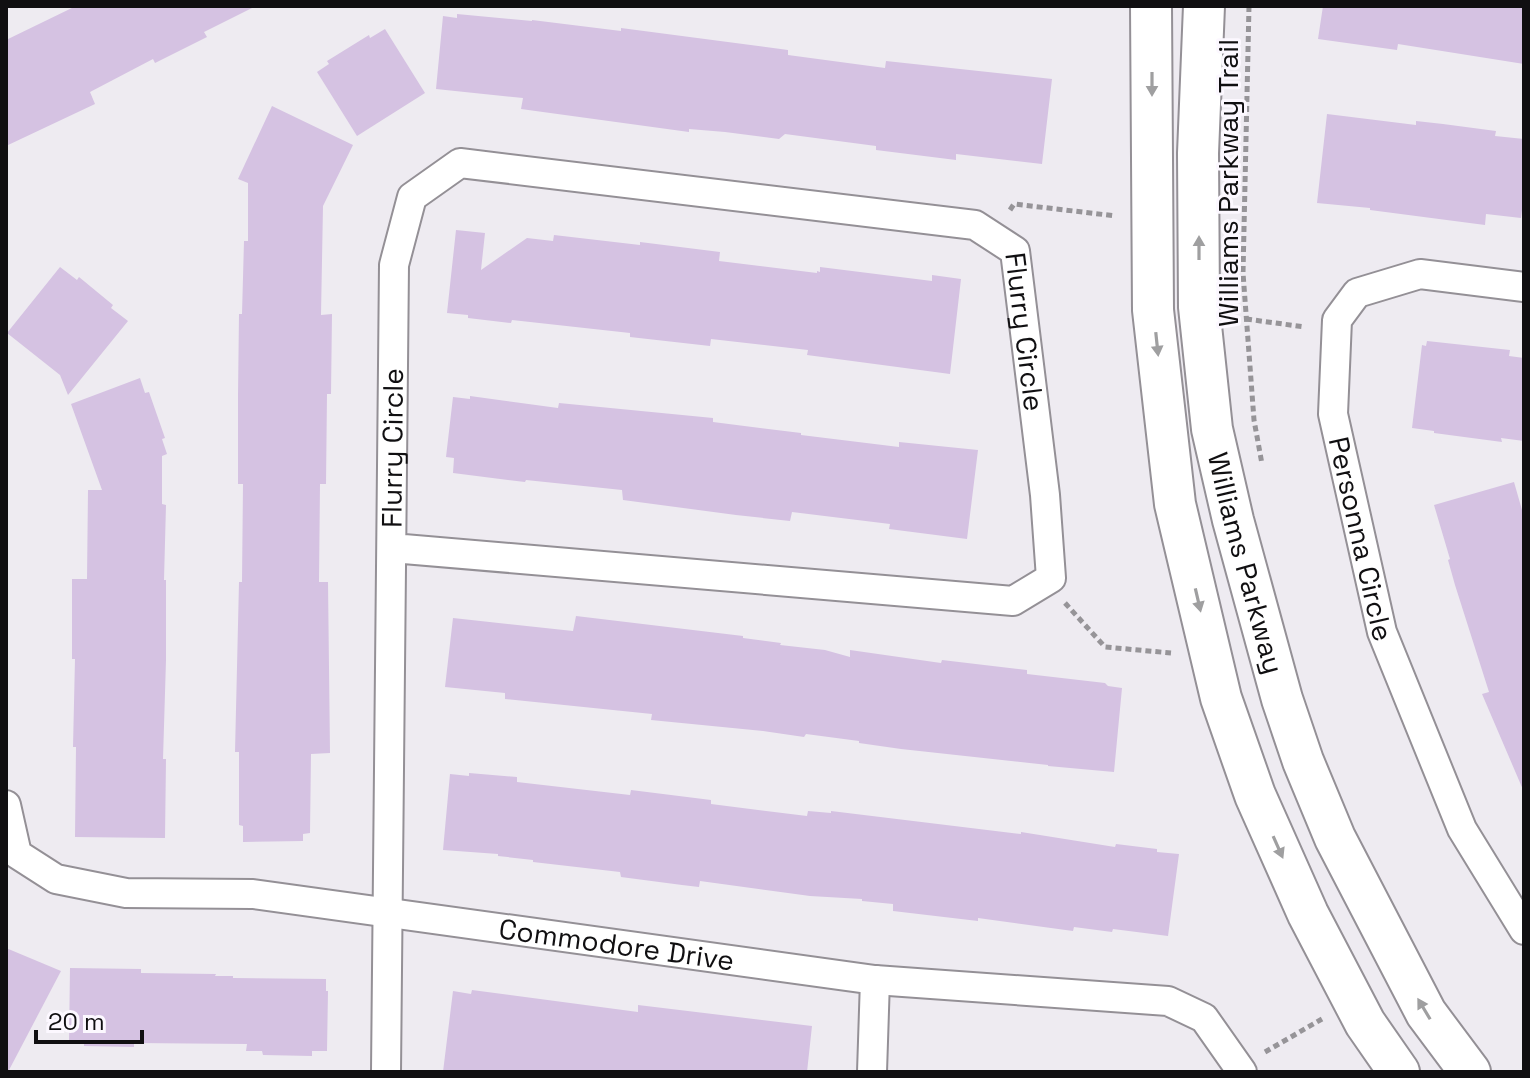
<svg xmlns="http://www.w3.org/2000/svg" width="1530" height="1078" viewBox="0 0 1530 1078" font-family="'Space Grotesk',sans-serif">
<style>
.building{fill:#d5c2e2}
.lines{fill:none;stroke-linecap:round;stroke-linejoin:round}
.street-casing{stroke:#949096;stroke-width:32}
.secondary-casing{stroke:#949096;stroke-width:44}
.path{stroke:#969498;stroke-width:5;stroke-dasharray:6 4;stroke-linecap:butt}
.street{stroke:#fff;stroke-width:28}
.secondary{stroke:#fff;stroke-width:40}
.oneway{fill:#9f9fa0}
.labels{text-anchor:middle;stroke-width:6;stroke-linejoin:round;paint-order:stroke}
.street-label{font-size:28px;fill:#100f11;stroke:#fcf8ff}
</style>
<rect width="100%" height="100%" fill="#eeebf1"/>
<!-- building -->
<g class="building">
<path d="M76,6H256L204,32L207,37L155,63L153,59L90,92L95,104L6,146V40Z"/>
<path d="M1323,6H1524V64L1398,44L1397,50L1318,39Z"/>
<path d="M457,14L532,21V20L621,31V28L788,50V55L885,68L886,61L1052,79L1042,164L956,154V160L876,150V146L785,134L779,139L725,132L689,129V132L521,109L523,98L436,89L443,16L457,18Z"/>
<path d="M385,29L425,93L357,136L317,72L329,64L327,61L369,35L370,38Z"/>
<path d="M272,106L353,145L323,206L321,315L332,314L331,394H327L326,484H320L319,582H328L330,753L311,754L310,833L303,834V841L243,842V826L239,825V752H235L239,582H242L243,484H238V395L239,314H242L244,241H248V183L238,179Z"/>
<path d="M1327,114L1416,125V121L1443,124L1496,131L1495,136L1524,139V210H1522L1521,218L1486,214L1485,225L1370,210V208L1317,203Z"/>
<path d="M456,230L485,233L481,270L527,238L553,241L554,235L640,245V242L720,252L719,261L817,273V271L820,272V267L932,281V275L961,279L950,374L807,355L808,350L711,339L710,346L630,337V333L512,320L511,323L468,318V315L447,313Z"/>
<path d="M60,267L77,280L79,277L113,305L111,308L128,321L68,395L60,375L7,333Z"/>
<path d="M1427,341L1510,350L1509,356L1524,358V441L1501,438L1502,442L1434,433V431L1412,428L1422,345L1426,346Z"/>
<path d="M140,378L145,393L149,392L165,438L162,439L167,454L162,456V504L166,505L164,580H166V660L163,759H166L165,838L75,837L76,747H73L75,659H72V579H87L88,490H102L71,404Z"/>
<path d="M470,396L558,408L559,403L713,418V422L801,433V435L899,447V442L978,450L967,539L889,529L890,524L792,512L790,521L736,515L623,500L622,490L526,480L525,482L453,473L454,458L446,457L453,397L470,399Z"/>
<path d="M1514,482L1524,517V792L1482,694L1489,692L1455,585L1448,560L1450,559L1434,505Z"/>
<path d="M576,616L743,636V638L781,643L780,645L825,650L850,657V650L941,663L942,660L1027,670V674L1105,683L1108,686L1122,688L1114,772L1048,766V765L901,749L859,743V741L806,734L804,737L763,731L651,720L652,714L505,699V693L445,687L453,618L573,631Z"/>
<path d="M469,773L517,777V782L630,795L631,790L711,800V804L807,816L808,811L831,813V811L1021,834V832L1115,847L1116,844L1157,849V852L1179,854L1168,936L1113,929L1112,932L1074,927L1073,931L978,918V921L893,911V904L862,901V899L810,896L700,881L699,887L682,885L621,877L620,872L533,862V860L498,856V854L443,850L450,774L469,776Z"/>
<path d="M6,948L61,971L8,1072H6Z"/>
<path d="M70,968L141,969V973L216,974L215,976H233V978L326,979V991H328L327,1051H312V1056L263,1055L262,1051H246L247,1044L134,1043V1047L84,1046V1043L69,1042Z"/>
<path d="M472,990L638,1012V1005L812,1026L807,1072H443L453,991L471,994Z"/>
</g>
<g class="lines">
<!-- street casing -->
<g class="street-casing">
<g id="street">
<path id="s1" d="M1524,287L1420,274L1357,293L1337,320L1333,414L1382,632L1462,829L1524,930"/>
<path id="s2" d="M6,805L17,854L56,879L126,893L253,894L875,980L1168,1001L1204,1018L1242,1072"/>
<path id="s3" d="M386,1072L394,265L412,197L460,163L975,225L1015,251L1045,495L1051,578L1013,601L392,548"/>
<path d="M872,1072L875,980"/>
</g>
</g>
<!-- secondary casing -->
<g class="secondary-casing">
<g id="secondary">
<path d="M1151,6L1153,310L1175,504L1221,698L1255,795L1308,914L1365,1023L1399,1072"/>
<path id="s4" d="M1204,6L1198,153L1199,307L1212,429L1233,520L1282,699L1303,761L1335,838L1426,1013L1470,1072"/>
</g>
</g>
<!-- path -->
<g class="path">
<path d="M1249,6L1243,273L1254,420L1262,464"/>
<path d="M1010,210L1014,204L1116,216"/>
<path d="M1246,319L1305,327"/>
<path d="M1065,603L1105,647L1171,653"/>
<path d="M1265,1052L1322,1019"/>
</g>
<!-- street -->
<use href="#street" class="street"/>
<!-- secondary -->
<use href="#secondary" class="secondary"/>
</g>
<!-- one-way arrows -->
<defs><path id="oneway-solid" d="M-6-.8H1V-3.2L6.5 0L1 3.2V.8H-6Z" transform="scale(2)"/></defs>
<g class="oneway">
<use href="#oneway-solid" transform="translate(1152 84) rotate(90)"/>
<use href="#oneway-solid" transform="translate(1199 248) rotate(-90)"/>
<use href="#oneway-solid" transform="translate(1157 344) rotate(84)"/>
<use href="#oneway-solid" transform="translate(1198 600) rotate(77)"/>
<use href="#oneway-solid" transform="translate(1278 847) rotate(66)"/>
<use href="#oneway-solid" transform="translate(1424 1009) rotate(-121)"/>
</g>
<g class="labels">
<!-- street labels -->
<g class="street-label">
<text transform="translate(1228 183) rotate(-90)" y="10">Williams Parkway Trail</text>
<text dy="10" stroke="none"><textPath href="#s3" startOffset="1584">Flurry Circle</textPath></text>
<text dy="10" stroke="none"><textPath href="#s3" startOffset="624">Flurry Circle</textPath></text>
<text dy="10" stroke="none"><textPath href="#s1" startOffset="426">Personna Circle</textPath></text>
<text dy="10" stroke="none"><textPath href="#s4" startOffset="562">Williams Parkway</textPath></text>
<text dy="10" stroke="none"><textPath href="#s2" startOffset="662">Commodore Drive</textPath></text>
</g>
</g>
<!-- border -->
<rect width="1530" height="1078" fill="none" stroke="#100f11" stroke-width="16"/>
<!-- scale -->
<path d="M36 1030v12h106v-12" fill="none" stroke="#100f11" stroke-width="4"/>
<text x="48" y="1030" font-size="24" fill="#100f11" stroke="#fcf8ff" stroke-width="6" paint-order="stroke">20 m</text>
</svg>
